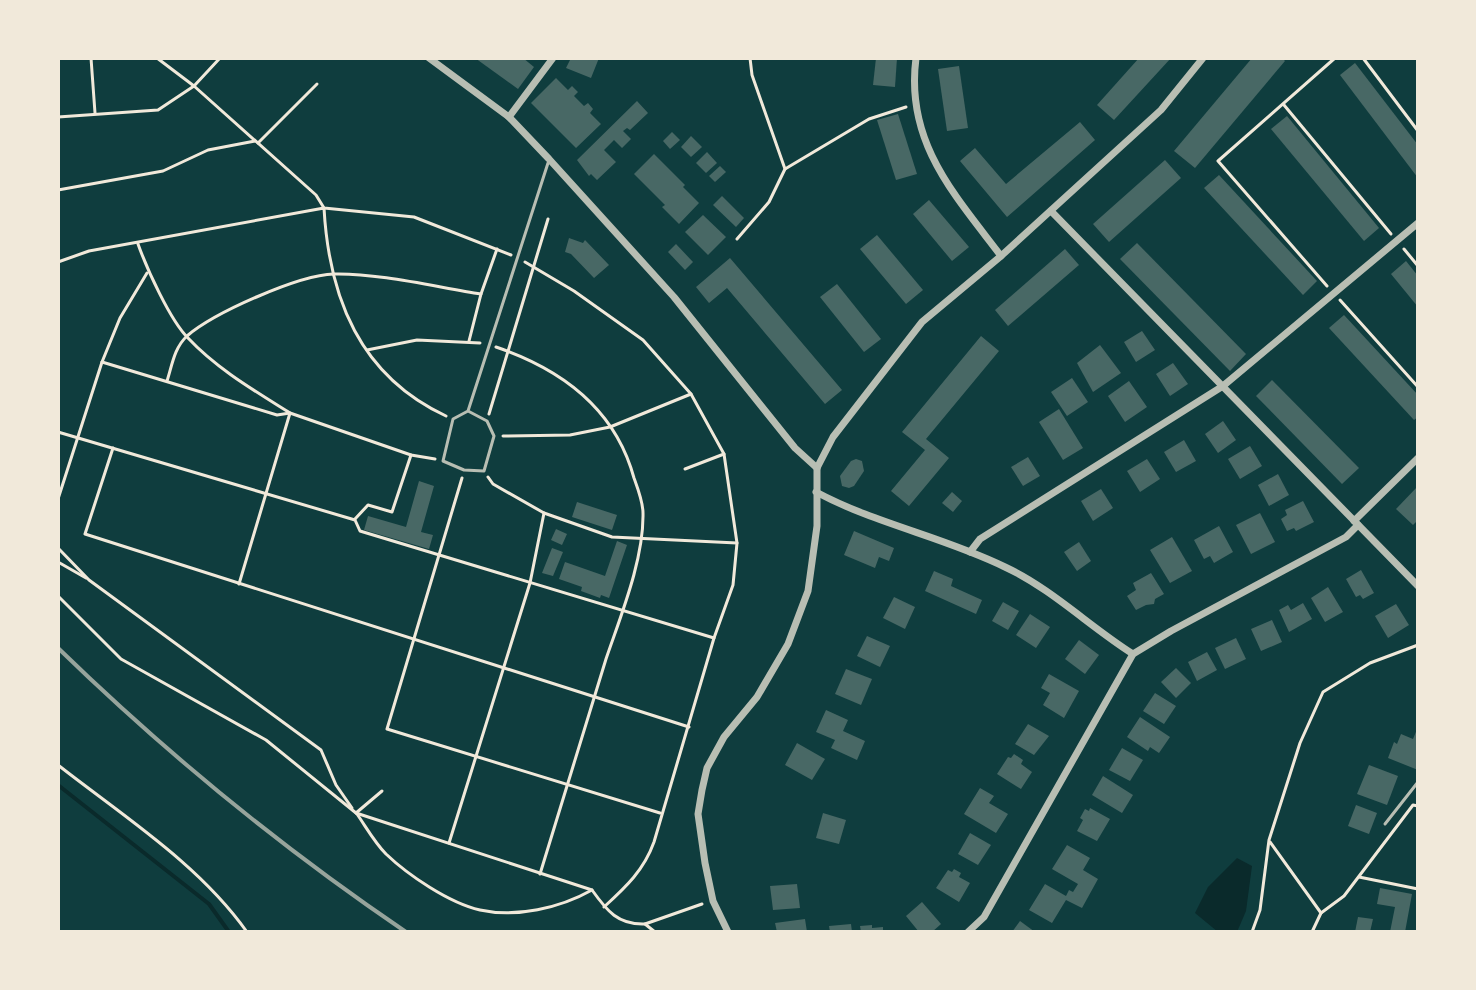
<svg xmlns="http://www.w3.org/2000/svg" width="1476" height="990" viewBox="0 0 1476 990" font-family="'Noto Serif',serif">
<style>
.water{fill:#0a2a2b}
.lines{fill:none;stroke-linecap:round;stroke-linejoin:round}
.stream{stroke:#0a2a2b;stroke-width:4}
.building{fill:#486865}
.path{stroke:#f1e9da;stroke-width:3}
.service{stroke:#b8beb3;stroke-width:3}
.minor{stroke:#b8beb3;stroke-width:7}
.rail{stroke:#97a49c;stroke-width:4}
</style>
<rect width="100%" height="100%" fill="#0f3d3e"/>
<!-- water -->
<path class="water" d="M1237,858L1252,866L1246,911L1237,932H1218L1195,913L1208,887Z"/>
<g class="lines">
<!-- stream -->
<path class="stream" d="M58,785L209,904L229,932"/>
</g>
<!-- building -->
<g class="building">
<path d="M475,58H523L534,67L518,89Z"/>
<path d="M571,58H599L591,78L566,68Z"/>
<path d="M876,58H897L895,87L873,85Z"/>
<path d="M1139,58H1171L1114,120L1097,105Z"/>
<path d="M1252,58H1282L1285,61L1195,168L1174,151Z"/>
<path d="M1355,63L1418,145V178L1340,75Z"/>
<path d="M959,66L968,128L947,131L938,69Z"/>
<path d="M556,78L568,90L572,86L578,92L574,96L584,106L588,103L593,109L590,113L601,124L576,148L531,103Z"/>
<path d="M637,101L648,113L630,130L627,128L623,131L631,139L622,148L614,140L604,150L616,162L597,180L591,174L589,176L577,160Z"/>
<path d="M898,114L917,174L896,180L877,120Z"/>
<path d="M1287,116L1379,228L1364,241L1271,129Z"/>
<path d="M1080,122L1095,140L1007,217L960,161L975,148L1006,184Z"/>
<path d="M672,132L680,140L670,149L663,141Z"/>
<path d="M691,136L702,147L691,157L681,147Z"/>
<path d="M707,152L717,163L706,173L696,163Z"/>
<path d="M654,154L685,185L683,187L699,203L679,224L662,207L665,205L634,174Z"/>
<path d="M1165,160L1181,178L1109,242L1093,224Z"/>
<path d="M720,166L726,172L715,182L709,176Z"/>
<path d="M1219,175L1317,281L1303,295L1204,188Z"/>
<path d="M722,196L744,218L736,227L713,205Z"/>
<path d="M929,200L969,247L952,261L913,214Z"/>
<path d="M703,215L726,237L708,255L685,232Z"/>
<path d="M877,235L923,290L906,304L860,249Z"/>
<path d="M569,238L583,243L585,240L609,265L594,278L571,254L565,252Z"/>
<path d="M1137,243L1246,354L1230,371L1120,259Z"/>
<path d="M676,244L693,262L685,270L668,252Z"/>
<path d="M1065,249L1079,265L1008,326L995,310Z"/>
<path d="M730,258L842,390L825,404L727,288L709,303L696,287Z"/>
<path d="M1406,261L1418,276V307L1391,274Z"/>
<path d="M837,284L881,339L864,352L820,297Z"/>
<path d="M1344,315L1418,395V417L1414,420L1329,328Z"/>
<path d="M1142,331L1155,350L1136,362L1124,342Z"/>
<path d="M981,336L999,351L926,439L949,458L909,506L891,491L925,450L902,432Z"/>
<path d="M1100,345L1121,373L1093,392L1077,363Z"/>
<path d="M1173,363L1188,384L1170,396L1156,374Z"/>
<path d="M1072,378L1088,402L1067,416L1051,392Z"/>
<path d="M1272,380L1359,468L1342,484L1256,396Z"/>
<path d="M1129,381L1147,407L1125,422L1108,396Z"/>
<path d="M1059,409L1083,448L1063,460L1039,422Z"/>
<path d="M1223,421L1236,440L1218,453L1205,434Z"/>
<path d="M1184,440L1196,461L1176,472L1164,452Z"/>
<path d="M1250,446L1262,466L1240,479L1228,459Z"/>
<path d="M1028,457L1040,476L1023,486L1011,467Z"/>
<path d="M856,459L862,461L864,471L854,486L849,488L842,486L840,476L851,461Z"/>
<path d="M1147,459L1160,479L1140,492L1127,471Z"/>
<path d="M1278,474L1289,495L1269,506L1258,485Z"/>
<path d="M419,481L434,486L421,532L433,535L429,549L364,530L368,516L406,527Z"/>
<path d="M1418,486V520L1413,525L1396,509Z"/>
<path d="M1101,489L1113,508L1093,521L1081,501Z"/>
<path d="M952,492L962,501L953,512L942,503Z"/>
<path d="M1303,501L1314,522L1296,531L1294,528L1287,531L1281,519L1287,515L1285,510Z"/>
<path d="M577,502L617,515L612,530L572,517Z"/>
<path d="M1260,513L1275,542L1251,554L1236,525Z"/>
<path d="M1219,526L1233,552L1214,563L1210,556L1204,559L1194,540Z"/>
<path d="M556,529L567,534L562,545L551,540Z"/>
<path d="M854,531L894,548L889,561L879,557L875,568L844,555Z"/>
<path d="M1172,537L1192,571L1170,583L1150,550Z"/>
<path d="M617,541L627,545L609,598L601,595L600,598L581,591L582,587L559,579L565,562L605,576Z"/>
<path d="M1079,542L1091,561L1077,571L1064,552Z"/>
<path d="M552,548L563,552L553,576L542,573Z"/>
<path d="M1361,570L1374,593L1363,599L1360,595L1356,597L1346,579Z"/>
<path d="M934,571L953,579L951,586L982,600L976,614L925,591Z"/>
<path d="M1151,573L1164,594L1155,599L1154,604L1146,605L1136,610L1127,596L1136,590L1133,583Z"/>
<path d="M1328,587L1343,612L1325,622L1311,598Z"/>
<path d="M894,597L915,607L905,629L883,618Z"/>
<path d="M1003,602L1019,611L1008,630L992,621Z"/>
<path d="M1303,603L1312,619L1289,632L1279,610L1288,605L1291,610Z"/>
<path d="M1396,604L1409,625L1388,638L1375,616Z"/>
<path d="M1030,614L1050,627L1036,648L1016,635Z"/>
<path d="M1272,620L1282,642L1261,651L1251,629Z"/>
<path d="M867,636L890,646L880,667L857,656Z"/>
<path d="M1236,638L1246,659L1225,669L1215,648Z"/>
<path d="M1079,640L1099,655L1085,674L1065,659Z"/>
<path d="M1207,652L1217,670L1197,681L1188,662Z"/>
<path d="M1176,668L1191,683L1176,698L1161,682Z"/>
<path d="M846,669L872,679L861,705L835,694Z"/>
<path d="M1049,674L1079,691L1064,718L1043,705L1050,693L1041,688Z"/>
<path d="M1155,693L1176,706L1164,724L1143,711Z"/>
<path d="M826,710L848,720L843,731L865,741L857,760L831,748L835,740L816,732Z"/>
<path d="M1140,717L1170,737L1159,753L1150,747L1148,751L1127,737Z"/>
<path d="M1028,724L1049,736L1034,755L1015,744Z"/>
<path d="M1418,727V770L1388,758L1394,742L1397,744L1401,734L1413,739Z"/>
<path d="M797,743L825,759L812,780L785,765Z"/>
<path d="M1122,748L1143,760L1130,781L1109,770Z"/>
<path d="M1014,754L1023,760L1021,764L1032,772L1021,789L997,774L1008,757L1011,758Z"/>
<path d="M1369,765L1398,776L1387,805L1357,794Z"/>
<path d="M1103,776L1133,795L1122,813L1092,795Z"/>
<path d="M980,788L994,796L989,803L1008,814L996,833L964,814Z"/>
<path d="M1356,805L1377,813L1369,834L1348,826Z"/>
<path d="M1090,808L1110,819L1097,841L1077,831L1083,820L1080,818L1085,809L1089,811Z"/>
<path d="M823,813L846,820L839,844L816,838Z"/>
<path d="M970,833L991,845L978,865L958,854Z"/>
<path d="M1067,845L1090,858L1083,870L1098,879L1082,908L1066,900L1052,923L1029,910L1045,884L1066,896L1069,890L1073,892L1078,884L1052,869Z"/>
<path d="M954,869L961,873L959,877L970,883L959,902L936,888L948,870L952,872Z"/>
<path d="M797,884L800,908L773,910L770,886Z"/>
<path d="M1380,888L1412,894L1405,932H1390L1395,907L1377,904Z"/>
<path d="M922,902L941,924L932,932H919L906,916Z"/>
<path d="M1358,917L1373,919L1370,932H1355Z"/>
<path d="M805,919L807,932H777L775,923Z"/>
<path d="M1020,921L1035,932H1012Z"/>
<path d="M851,924L852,932H830L829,926Z"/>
<path d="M872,925V928L883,927V932H861L860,926Z"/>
</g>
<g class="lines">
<!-- path -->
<g class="path">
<path d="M91,58L95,113"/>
<path d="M157,58L194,86L316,195L324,208L414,217L511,255"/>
<path d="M1363,58L1418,131"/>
<path d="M1284,105L1391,234"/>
<path d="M58,117L158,110L194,86L220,58"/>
<path d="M258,143L317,84"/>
<path d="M785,169L869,119L906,107"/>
<path d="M58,190L163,171L208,150L255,141"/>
<path d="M737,239L769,202L785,169L752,75L750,58"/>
<path d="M138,244C147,269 170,320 188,338C217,369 255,391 290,413L239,584"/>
<path d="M1404,249L1418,266"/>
<path d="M58,262L89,251L324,208C329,298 360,376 446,416"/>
<path d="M525,262L574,291L643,340L691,394L724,454L737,543L733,585L714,638L654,842C644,870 626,887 604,907"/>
<path d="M1327,286L1218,161L1335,58"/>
<path d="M1340,300L1418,387"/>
<path d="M469,341L481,294L497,249"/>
<path d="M496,347C561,369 615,408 634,478C638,489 643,502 643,513C644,559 621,615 606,659C584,731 562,802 540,874"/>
<path d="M367,350L417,340L480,343"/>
<path d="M102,362L277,415L290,413L411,455L435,459"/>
<path d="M167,381C172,366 174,348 187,336C214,313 298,275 334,274C378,273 436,287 481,294"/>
<path d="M489,414L548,219"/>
<path d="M58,432L355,520L360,531L714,638"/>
<path d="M503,436L570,435L610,427L691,394"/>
<path d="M113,448L85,534L689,727"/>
<path d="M685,469L724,454"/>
<path d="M488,477L493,484L544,513L612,537L737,543"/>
<path d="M462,478L387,729L660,813"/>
<path d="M58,499L102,362L120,318L147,273"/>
<path d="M355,519L368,505L392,512L411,455"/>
<path d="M58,548L89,580L321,750L336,785L352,808"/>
<path d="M58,562L86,578"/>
<path d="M58,596L121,659L266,740L356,813L592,890C607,911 618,925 645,924L655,932"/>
<path d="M58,765C123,816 199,864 247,932"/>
<path d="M356,813L382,791"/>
<path d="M357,814C366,827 375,843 386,854C408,875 449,903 480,910C516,918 560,908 592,890"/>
<path d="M1270,842L1321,913L1312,932"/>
<path d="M449,843L530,583L544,513"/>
<path d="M1359,877L1418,889"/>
<path d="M1321,913L1344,896L1413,805L1418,806"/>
<path d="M645,924L702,904"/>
<path d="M1252,932L1260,910L1269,840L1300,743L1323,692L1370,663L1418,645"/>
</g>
<!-- service -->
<g class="service">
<path d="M468,411L487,421L494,436L484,471L464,470L443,461L453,419L468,411L548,163"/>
<path d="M1385,824L1418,782"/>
</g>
<!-- minor -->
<g class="minor">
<path d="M429,58L509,117L549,159L674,297L795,448L817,468"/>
<path d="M916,58C905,142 954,194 1001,256"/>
<path d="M509,117L553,58"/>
<path d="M1051,211L1418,586"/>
<path d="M816,492C876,524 944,537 1005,567C1052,589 1090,627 1133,654"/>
<path d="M1354,521L1418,458"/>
<path d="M970,552L980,539L1223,386L1418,223"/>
<path d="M728,932L713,901L705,863L698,814L702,790L707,768L724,737L757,697L788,644L808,591L817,526V468L833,437L922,322L1001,256L1161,110L1203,58"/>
<path d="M968,932L984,917L1133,654L1171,631L1346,537L1358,525"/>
</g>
<!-- rail -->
<path class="rail" d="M58,648C165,752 282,848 406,932"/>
</g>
<!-- border -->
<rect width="1476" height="990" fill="none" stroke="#f1e9da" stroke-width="120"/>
</svg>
